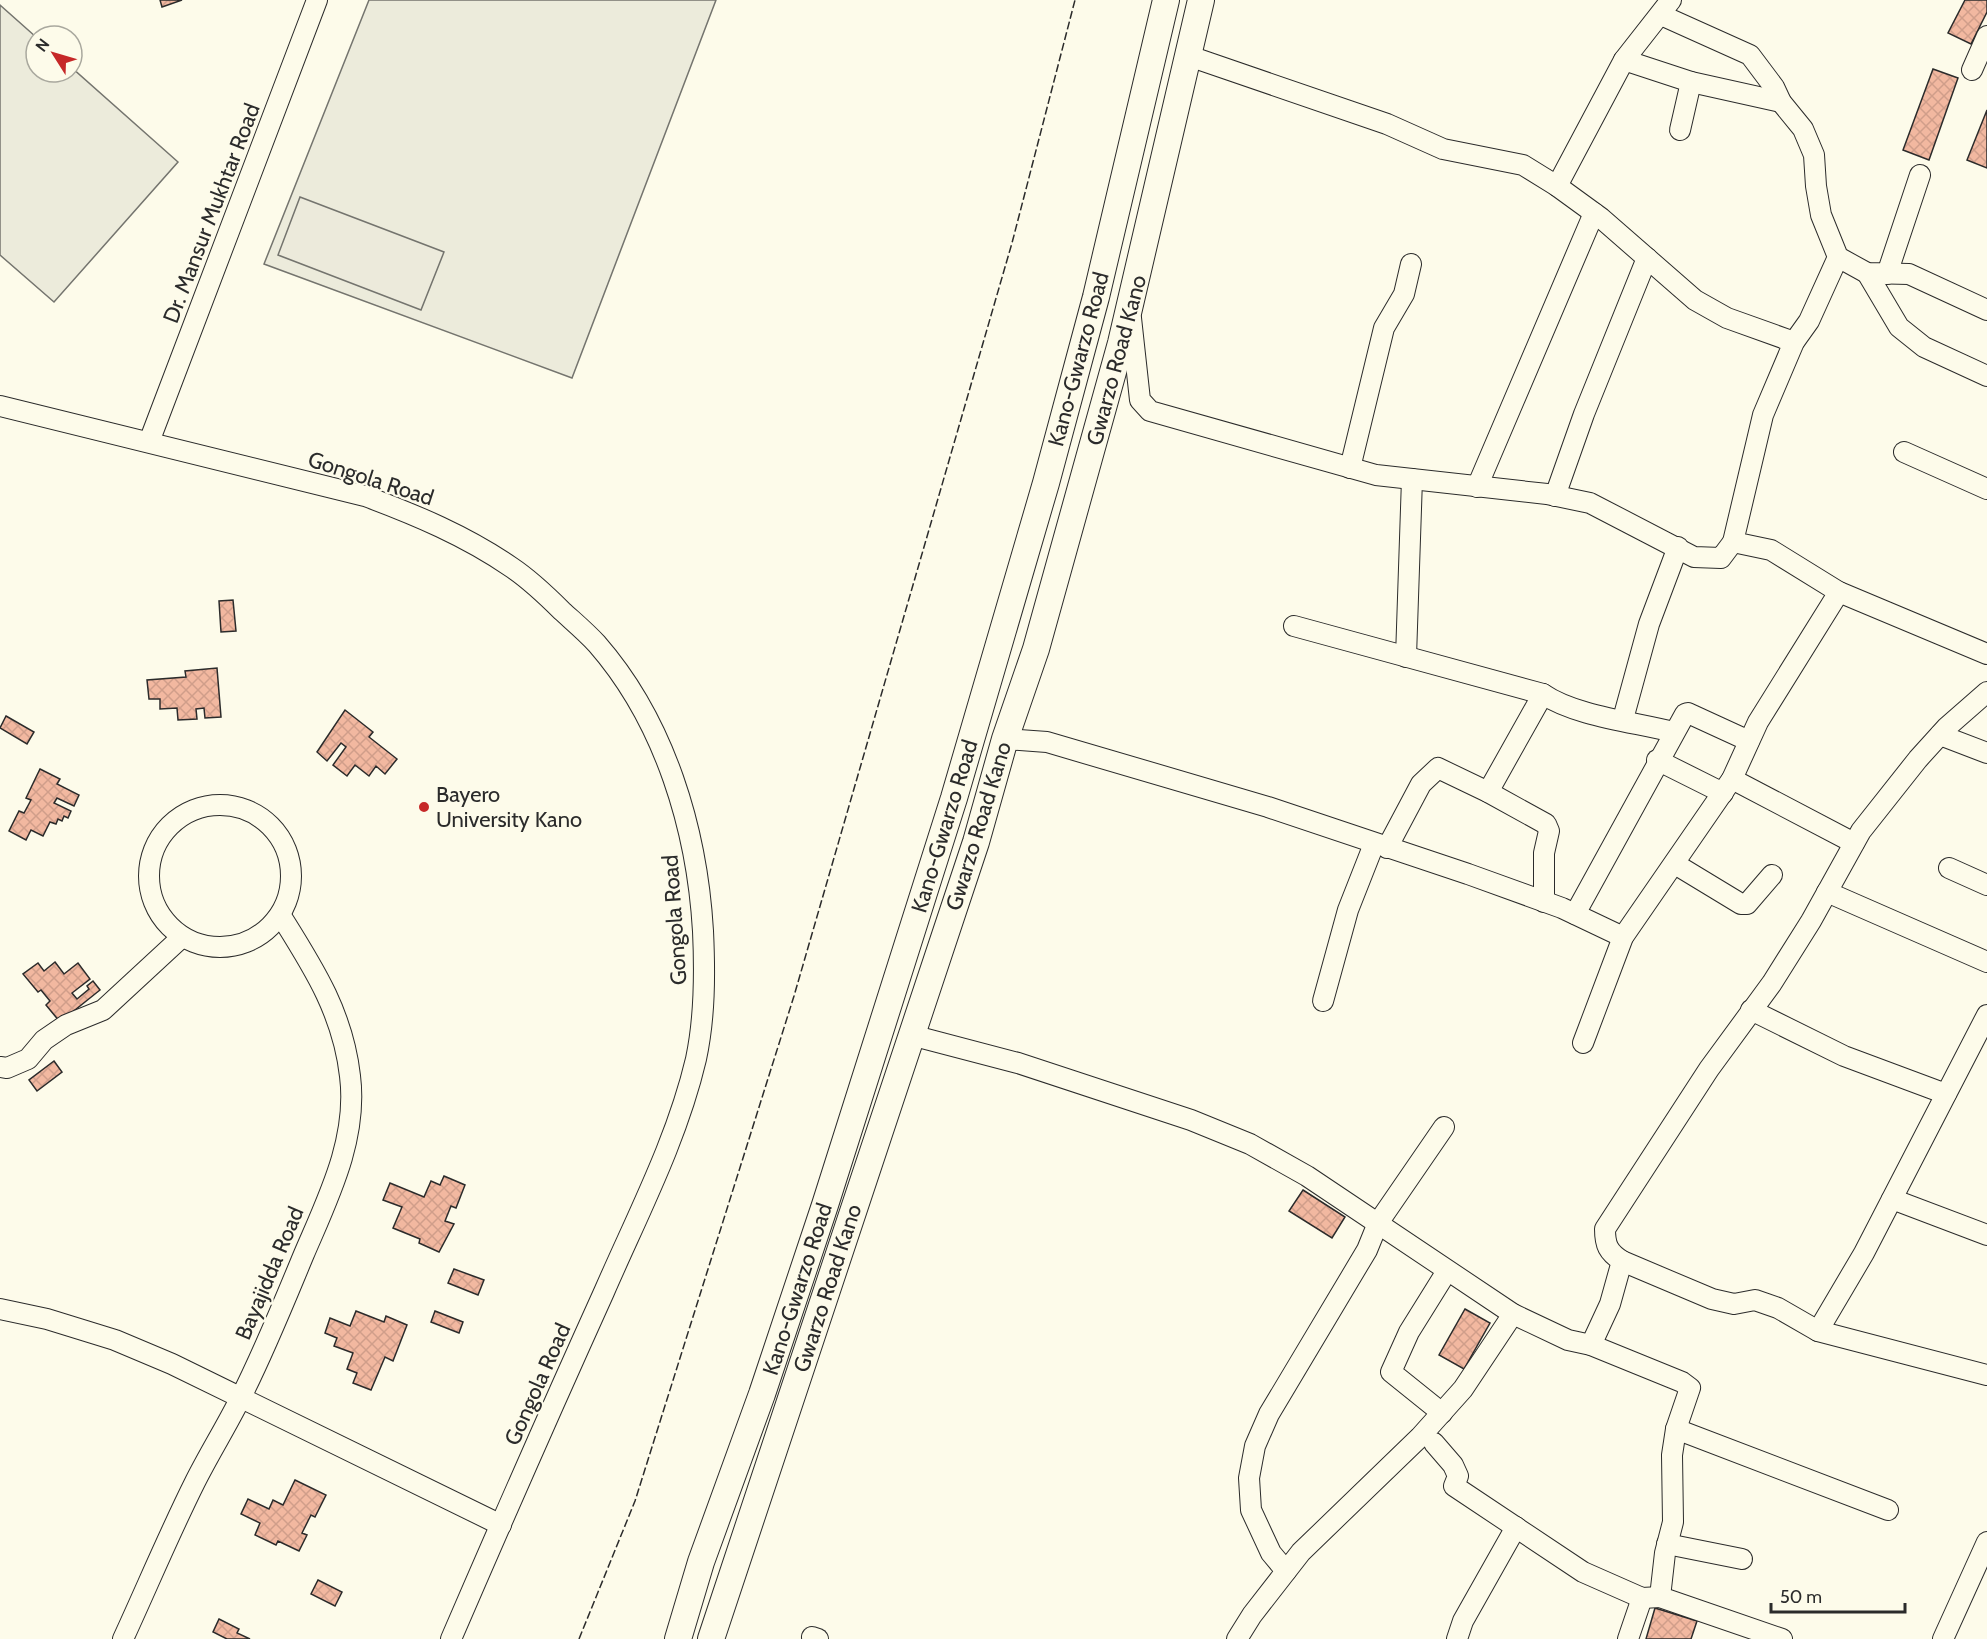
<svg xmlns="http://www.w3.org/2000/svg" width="1987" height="1639" viewBox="0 0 1987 1639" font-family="Cabin,sans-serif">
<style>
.grass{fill:#ecebdb;stroke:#74746e;stroke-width:1.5}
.parking{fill:#eceadb;stroke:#74746e;stroke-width:1.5}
.building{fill:url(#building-cross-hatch);stroke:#2b2b2b;stroke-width:1.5}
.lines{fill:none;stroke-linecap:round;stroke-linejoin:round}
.minor-casing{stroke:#2b2b2b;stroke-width:22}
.major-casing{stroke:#2b2b2b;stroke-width:28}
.minor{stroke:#fdfbea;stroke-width:20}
.major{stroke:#fdfbea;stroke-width:26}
.fence{stroke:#2b2b2b;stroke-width:1.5;stroke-dasharray:8 3;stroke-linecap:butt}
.poi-dot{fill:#c62828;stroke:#fdfbea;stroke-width:2}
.labels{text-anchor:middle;stroke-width:4.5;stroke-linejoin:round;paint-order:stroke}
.street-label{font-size:22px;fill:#2b2b2b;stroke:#fdfbea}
.poi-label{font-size:22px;fill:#2b2b2b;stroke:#fdfbea;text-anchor:start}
</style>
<defs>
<pattern id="building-cross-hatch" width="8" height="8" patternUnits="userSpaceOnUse" patternTransform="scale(1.5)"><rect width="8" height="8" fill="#f2b8a0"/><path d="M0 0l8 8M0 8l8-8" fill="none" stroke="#d09e8a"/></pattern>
</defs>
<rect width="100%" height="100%" fill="#fdfbea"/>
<!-- grass -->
<g class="grass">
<path d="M369,0H716L572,378L264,264Z"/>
<path d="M0,5L36,37V72H72V68L178,162L54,302L0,255Z"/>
</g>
<!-- parking -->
<path class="parking" d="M300,197L444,252L421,310L278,255Z"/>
<!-- building -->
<g class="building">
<path d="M160,0H182L162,7Z"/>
<path d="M1965,0H1987V12L1971,44L1948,33Z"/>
<path d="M1933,69L1958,78L1929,160L1903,150Z"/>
<path d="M1987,110V168L1967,160Z"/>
<path d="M233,600L236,631L221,632L219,601Z"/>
<path d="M217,668L221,717L205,718L204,708L196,709L197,719L178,720L177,708L160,709V699H149L147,680L186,677L185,671Z"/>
<path d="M345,710L373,732L369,737L397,759L385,774L376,766L369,776L355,765L347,776L333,765L346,747L341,743L327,761L317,752Z"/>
<path d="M6,716L34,732L27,744L0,728Z"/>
<path d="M40,769L60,779L57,784L79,795L74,806L57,798L54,803L71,811L68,818L64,816L62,821L58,819L56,824L50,822L43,836L31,830L26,840L9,831L19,811L24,813L31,800L26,798Z"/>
<path d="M55,962L64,974L78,963L90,979L72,993L77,999L89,989L87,986L93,981L100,990L60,1022L46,1005L50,1001L41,990L38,992L23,974L38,963L44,971Z"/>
<path d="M54,1061L62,1072L37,1091L29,1080Z"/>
<path d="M444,1176L465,1185L456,1208L451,1206L445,1221L454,1224L439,1252L419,1243L420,1239L393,1228L402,1207L383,1200L390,1183L424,1197L431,1181L440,1185Z"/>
<path d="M1303,1190L1345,1217L1332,1238L1289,1211Z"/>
<path d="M454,1269L484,1280L478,1295L448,1283Z"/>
<path d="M1465,1309L1490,1323L1464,1369L1439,1355Z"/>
<path d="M356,1311L384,1322L386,1316L407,1325L393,1361L385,1357L371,1390L353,1383L357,1373L347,1369L353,1353L334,1346L337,1338L325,1333L330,1318L350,1326Z"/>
<path d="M435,1311L463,1322L459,1333L431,1322Z"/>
<path d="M295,1480L326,1495L315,1517L311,1515L302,1533L307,1535L299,1551L278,1541L276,1545L255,1535L260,1523L241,1514L248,1499L269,1509L273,1500L283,1505Z"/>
<path d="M318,1580L342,1592L335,1606L311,1594Z"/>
<path d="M1655,1608L1697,1621L1691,1639H1646Z"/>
<path d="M219,1619L239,1629L237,1633L250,1639H227L213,1632Z"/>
</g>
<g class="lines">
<!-- minor casing -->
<g class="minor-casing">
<g id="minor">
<path d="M1661,15L1750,55L1774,87L1781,102L1803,129L1814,155L1816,186L1821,215L1838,257L1867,273L1909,274L1987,310"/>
<path d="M1189,56L1387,124L1443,149L1523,165L1557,186L1601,218L1695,300L1727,318L1794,342"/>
<path d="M1624,60L1691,82L1781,102"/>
<path d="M1972,70L1987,36"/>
<path d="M1680,130L1691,82"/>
<path d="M1557,186L1624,60L1671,0"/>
<path d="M1838,257L1809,321L1794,342L1763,415L1733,542L1771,550L1839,592L1987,654"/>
<path d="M1867,273L1899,327L1924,347L1987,376"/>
<path d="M1887,274L1920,175"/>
<path d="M1131,318L1140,400L1150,411L1376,475L1547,494L1590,503L1694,557L1721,558L1733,542"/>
<path d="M0,406L365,496C416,515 466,536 511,567C529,579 547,596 562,611C574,622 586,632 597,644C665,722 697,829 703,931C705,974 705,1017 696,1059C677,1140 637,1216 604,1292C552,1407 501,1523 451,1639"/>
<path d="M149,442L317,0"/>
<path d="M1904,452L1987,489"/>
<path d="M1350,468L1384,328L1404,294L1411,264"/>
<path d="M1477,487L1594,213"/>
<path d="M1555,496L1584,414L1647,258"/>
<path d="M1294,626L1543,694C1575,716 1634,722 1673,732"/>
<path d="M1406,657L1412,479"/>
<path d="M1623,719L1649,624L1678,547"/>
<path d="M1940,735L1987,753"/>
<path d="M1005,739L1047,742L1268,807L1468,874L1562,908L1623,937"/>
<path d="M1657,760L1723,793"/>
<path d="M1732,779L1854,843"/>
<path d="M1488,792L1543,694"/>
<circle cx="220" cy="876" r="71"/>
<path d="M1387,848L1421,784L1438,768L1488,792L1546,824L1549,831L1544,853V902"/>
<path d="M1675,864L1741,904H1747L1772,875"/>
<path d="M1949,868L1987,885"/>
<path d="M1827,892L1987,962"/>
<path d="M1575,914L1685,714L1688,713L1749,741"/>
<path d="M1323,1001L1348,910L1374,844"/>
<path d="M1751,1010L1844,1056L1946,1094"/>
<path d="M911,1035L1018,1063L1191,1120L1250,1144L1307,1176L1513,1314L1568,1340L1591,1345L1682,1382L1690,1388L1676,1429L1672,1455L1673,1522L1665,1553L1660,1597L1782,1639"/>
<path d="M1583,1043L1623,937L1732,779L1758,722L1839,592"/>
<path d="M0,1067L7,1068L28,1059L44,1040L66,1025L103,1010L182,937"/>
<path d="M1892,1199L1987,1235"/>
<path d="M1622,1261L1712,1299L1734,1304L1755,1300L1778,1308L1818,1331L1987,1375"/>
<path d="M0,1309L47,1319L115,1340L172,1364L501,1525"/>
<path d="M1818,1331L1864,1253L1987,1015"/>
<path d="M1591,1345L1610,1304L1622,1261C1608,1252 1605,1245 1605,1229L1709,1069L1772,983L1811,921L1861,831L1918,759L1947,727L1987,692"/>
<path d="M1442,1413L1391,1372L1409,1332L1447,1271"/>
<path d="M1676,1429L1888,1510"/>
<path d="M1434,1443L1453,1465L1458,1476L1454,1486L1583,1572L1642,1598L1660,1597"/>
<path d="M1667,1544L1742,1559"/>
<path d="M1286,1571L1271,1553L1251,1510L1249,1478L1255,1446L1269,1414L1367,1250L1378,1223L1444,1127"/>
<path d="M812,1637L818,1639"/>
<path d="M123,1639C147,1587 169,1534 195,1482C209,1454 226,1427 240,1399C264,1352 284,1302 304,1254C328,1198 358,1139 350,1076C343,1013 313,967 281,916"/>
<path d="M1237,1639L1252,1615L1301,1552L1420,1437L1463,1389L1513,1314"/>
<path d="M1457,1639L1463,1621L1516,1527"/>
<path d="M1628,1639L1642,1598"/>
<path d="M1943,1639L1987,1542"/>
</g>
</g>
<!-- major casing -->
<g class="major-casing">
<g id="major">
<path d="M678,1639L701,1562L762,1394L825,1205L954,798L1046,483L1096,297L1166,0"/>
<path d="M711,1639L976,842L1005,739L1036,649L1121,343L1201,0"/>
</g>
</g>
<!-- minor -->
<use href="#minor" class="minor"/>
<!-- major -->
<use href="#major" class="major"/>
<!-- fence -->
<path class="fence" d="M579,1639L635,1501L794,996L1012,243L1075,0"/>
</g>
<!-- markers -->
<circle class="poi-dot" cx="424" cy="807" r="6"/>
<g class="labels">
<!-- street labels -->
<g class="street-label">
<text transform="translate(211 213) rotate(-69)" y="8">Dr. Mansur Mukhtar Road</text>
<text transform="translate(1078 359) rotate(-75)" y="8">Kano-Gwarzo Road</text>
<text transform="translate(1116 360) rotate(-75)" y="8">Gwarzo Road Kano</text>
<text transform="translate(371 478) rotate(18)" y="8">Gongola Road</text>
<text transform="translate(944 826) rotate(-73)" y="8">Kano-Gwarzo Road</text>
<text transform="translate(978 826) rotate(-73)" y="8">Gwarzo Road Kano</text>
<text transform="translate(674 920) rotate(-94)" y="8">Gongola Road</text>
<text transform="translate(269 1273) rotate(-67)" y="8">Bayajidda Road</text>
<text transform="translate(827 1288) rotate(-72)" y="8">Gwarzo Road Kano</text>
<text transform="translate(797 1289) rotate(-72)" y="8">Kano-Gwarzo Road</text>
<text transform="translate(537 1384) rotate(-66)" y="8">Gongola Road</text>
</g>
<!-- poi labels -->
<g class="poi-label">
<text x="436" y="802">Bayero<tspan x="436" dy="25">University Kano</tspan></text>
</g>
</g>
<!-- north arrow -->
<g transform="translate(54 54) rotate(307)"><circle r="28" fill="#fdfbea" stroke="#a9a89e" stroke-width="1.5"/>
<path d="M0-4.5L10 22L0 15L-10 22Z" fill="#c62828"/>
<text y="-9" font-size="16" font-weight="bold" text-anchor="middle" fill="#2b2b2b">N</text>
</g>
<!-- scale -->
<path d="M1771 1603v9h134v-9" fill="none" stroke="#2b2b2b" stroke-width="3"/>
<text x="1780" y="1603" font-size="18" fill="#2b2b2b" stroke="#fdfbea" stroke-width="4.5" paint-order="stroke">50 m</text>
</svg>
